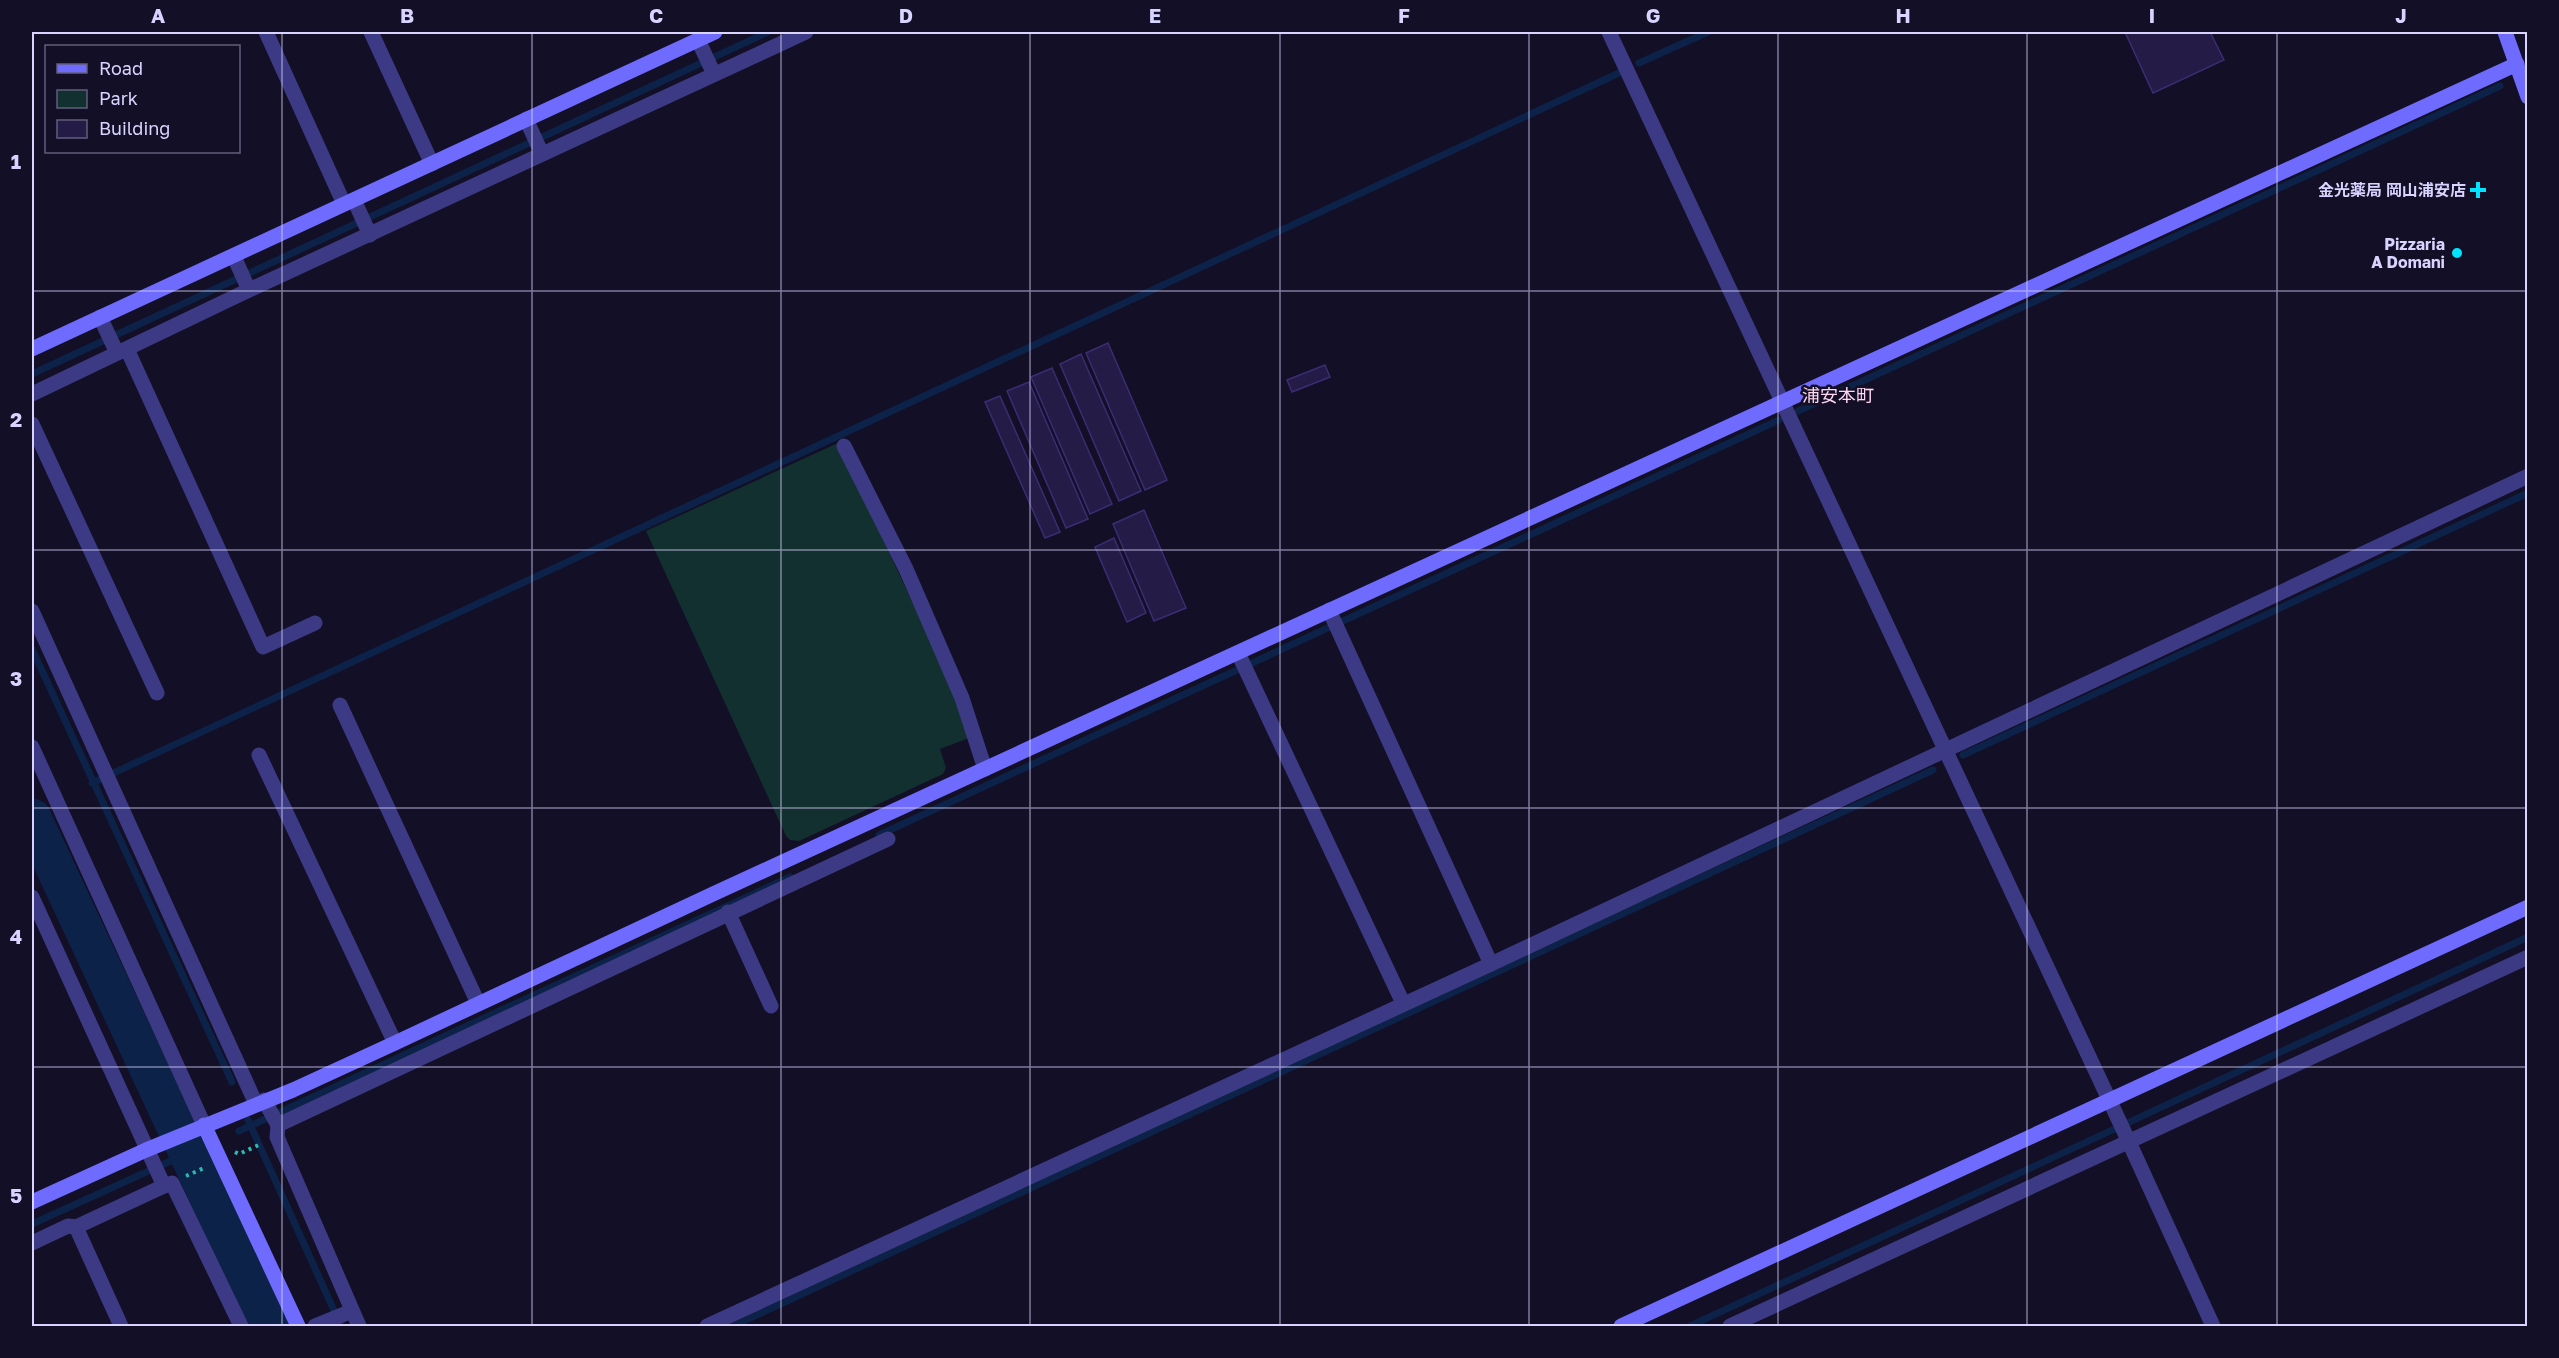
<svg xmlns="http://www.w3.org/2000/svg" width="2559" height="1358" viewBox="0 0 2559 1358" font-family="'Golos Text','Noto Sans JP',sans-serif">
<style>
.green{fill:#12302f}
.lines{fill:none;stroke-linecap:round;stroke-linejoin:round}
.stream{stroke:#0c2248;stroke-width:7}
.river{stroke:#0c2248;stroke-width:39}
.building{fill:#241b47;stroke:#3b2d73;stroke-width:1.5}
.path{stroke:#2fb8b0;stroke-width:4;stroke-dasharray:3 4.5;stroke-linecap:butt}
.street{stroke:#3d3a85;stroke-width:15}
.secondary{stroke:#6f6bff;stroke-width:15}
.grid{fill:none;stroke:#d9d4ff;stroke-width:1.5;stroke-opacity:0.55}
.poi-dot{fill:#00e5ff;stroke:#130f26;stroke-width:2}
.labels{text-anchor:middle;stroke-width:5;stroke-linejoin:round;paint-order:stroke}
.poi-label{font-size:16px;font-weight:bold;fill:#d9d4ff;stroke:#130f26;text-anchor:end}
.neighbourhood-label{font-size:18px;fill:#ffd6f0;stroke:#130f26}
.neatline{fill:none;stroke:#d9d4ff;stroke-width:2}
.grid-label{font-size:20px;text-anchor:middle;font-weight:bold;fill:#d9d4ff}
</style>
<rect width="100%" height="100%" fill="#130f26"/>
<!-- green -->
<path class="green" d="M838,443L959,702L969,738L940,749L946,768L943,774L799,841L790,840L786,836L646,531Z"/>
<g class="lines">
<!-- stream -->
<g class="stream">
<path d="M1639,63L1708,32"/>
<path d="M32,374L768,32"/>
<path d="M1798,411L2500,86"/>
<path d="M32,649L232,1082"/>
<path d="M1963,755L2528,493"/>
<path d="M92,783L1619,73"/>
<path d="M879,835L1779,420"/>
<path d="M248,1120L341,1326"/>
<path d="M239,1131L790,877"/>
<path d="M32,1224L197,1149"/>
<path d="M733,1326L1933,770"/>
<path d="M1690,1326L2528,937"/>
</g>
<!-- river -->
<path class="river" d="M32,818L269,1326"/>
</g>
<!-- building -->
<g class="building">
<path d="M2125,32H2210L2224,60L2153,93Z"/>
<path d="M1108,343L1167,480L1145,490L1086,353Z"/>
<path d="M1081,354L1141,491L1119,501L1060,364Z"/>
<path d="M1325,365L1330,377L1292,392L1287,380Z"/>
<path d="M1052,368L1112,504L1090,514L1031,377Z"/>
<path d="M1029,382L1088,519L1066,528L1007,391Z"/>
<path d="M1000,396L1060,532L1045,538L985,402Z"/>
<path d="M1144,510L1186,608L1154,621L1113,524Z"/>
<path d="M1114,538L1146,613L1127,622L1095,547Z"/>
</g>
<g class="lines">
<!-- path -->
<g class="path">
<path d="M235,1152L239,1154L261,1144"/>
<path d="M186,1176L204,1168"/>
</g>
<!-- street -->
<g class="street">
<path d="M266,32L344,204"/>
<path d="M371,32L432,164"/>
<path d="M1609,32L2129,1142L2213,1326"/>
<path d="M698,40L714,74"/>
<path d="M526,119L542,154"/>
<path d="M354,200L370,235"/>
<path d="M234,257L249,290"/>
<path d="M100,317L117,353"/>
<path d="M127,349L263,647L315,623"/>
<path d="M32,394L249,290L806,32"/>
<path d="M32,424L157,693"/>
<path d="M844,446L906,569L962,698L985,769"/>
<path d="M1329,610L1491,964"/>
<path d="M32,611L256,1104"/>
<path d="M1238,653L1403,1003"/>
<path d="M340,705L478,1003"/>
<path d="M32,747L204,1125"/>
<path d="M259,755L395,1043"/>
<path d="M32,897L164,1186L172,1183L241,1326"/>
<path d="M728,912L771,1006"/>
<path d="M264,1100L278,1125"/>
<path d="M76,1227L121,1326"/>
<path d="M32,1243L68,1226L76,1227L164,1186"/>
<path d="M315,1326L352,1311"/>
<path d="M359,1326L277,1137L278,1125L888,839"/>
<path d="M707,1326L1491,964L2528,476"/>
<path d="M1730,1326L2528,957"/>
</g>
<!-- secondary -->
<g class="secondary">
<path d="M2505,32L2528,97"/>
<path d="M32,349L715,32"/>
<path d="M204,1125L298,1326"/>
<path d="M32,1202L146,1150L293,1090L395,1043L713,894L2517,64"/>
<path d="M1621,1326L2528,907"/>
</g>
</g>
<!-- grid -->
<path class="grid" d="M282,32V1326M532,32V1326M781,32V1326M1030,32V1326M1280,32V1326M1529,32V1326M1778,32V1326M2027,32V1326M2277,32V1326M32,291H2528M32,550H2528M32,808H2528M32,1067H2528"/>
<!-- markers -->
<g class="poi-dot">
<path d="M2475 181h6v6h6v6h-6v6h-6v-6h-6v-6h6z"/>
<circle cx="2457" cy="253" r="6"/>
</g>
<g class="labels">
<!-- poi labels -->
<g class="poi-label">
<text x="2466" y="196">金光薬局 岡山浦安店</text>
<text x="2445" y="250">Pizzaria<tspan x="2445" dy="18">A Domani</tspan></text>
</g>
<!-- neighbourhood labels -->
<g class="neighbourhood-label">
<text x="1838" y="402">浦安本町</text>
</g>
</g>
<!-- border -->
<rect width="2559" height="1358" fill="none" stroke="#130f26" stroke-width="66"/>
<!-- legend -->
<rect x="45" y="45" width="195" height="108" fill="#130f26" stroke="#625e7d" stroke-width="1.5"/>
<rect x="57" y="64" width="30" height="9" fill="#6f6bff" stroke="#625e7d" stroke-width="1.5"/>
<text x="99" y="75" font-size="18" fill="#d9d4ff">Road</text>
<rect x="57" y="90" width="30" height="18" fill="#12302f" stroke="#625e7d" stroke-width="1.5"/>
<text x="99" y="105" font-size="18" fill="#d9d4ff">Park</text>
<rect x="57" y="120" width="30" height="18" fill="#241b47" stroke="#625e7d" stroke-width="1.5"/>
<text x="99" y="135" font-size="18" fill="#d9d4ff">Building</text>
<rect x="33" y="33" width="2493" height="1292" class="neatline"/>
<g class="grid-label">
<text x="158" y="23">A</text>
<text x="407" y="23">B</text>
<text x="656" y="23">C</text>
<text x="906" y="23">D</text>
<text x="1155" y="23">E</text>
<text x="1404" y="23">F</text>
<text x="1653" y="23">G</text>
<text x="1903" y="23">H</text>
<text x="2152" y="23">I</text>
<text x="2401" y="23">J</text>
<text x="16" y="169">1</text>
<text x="16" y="427">2</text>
<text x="16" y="686">3</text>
<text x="16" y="944">4</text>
<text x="16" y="1203">5</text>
</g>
</svg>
